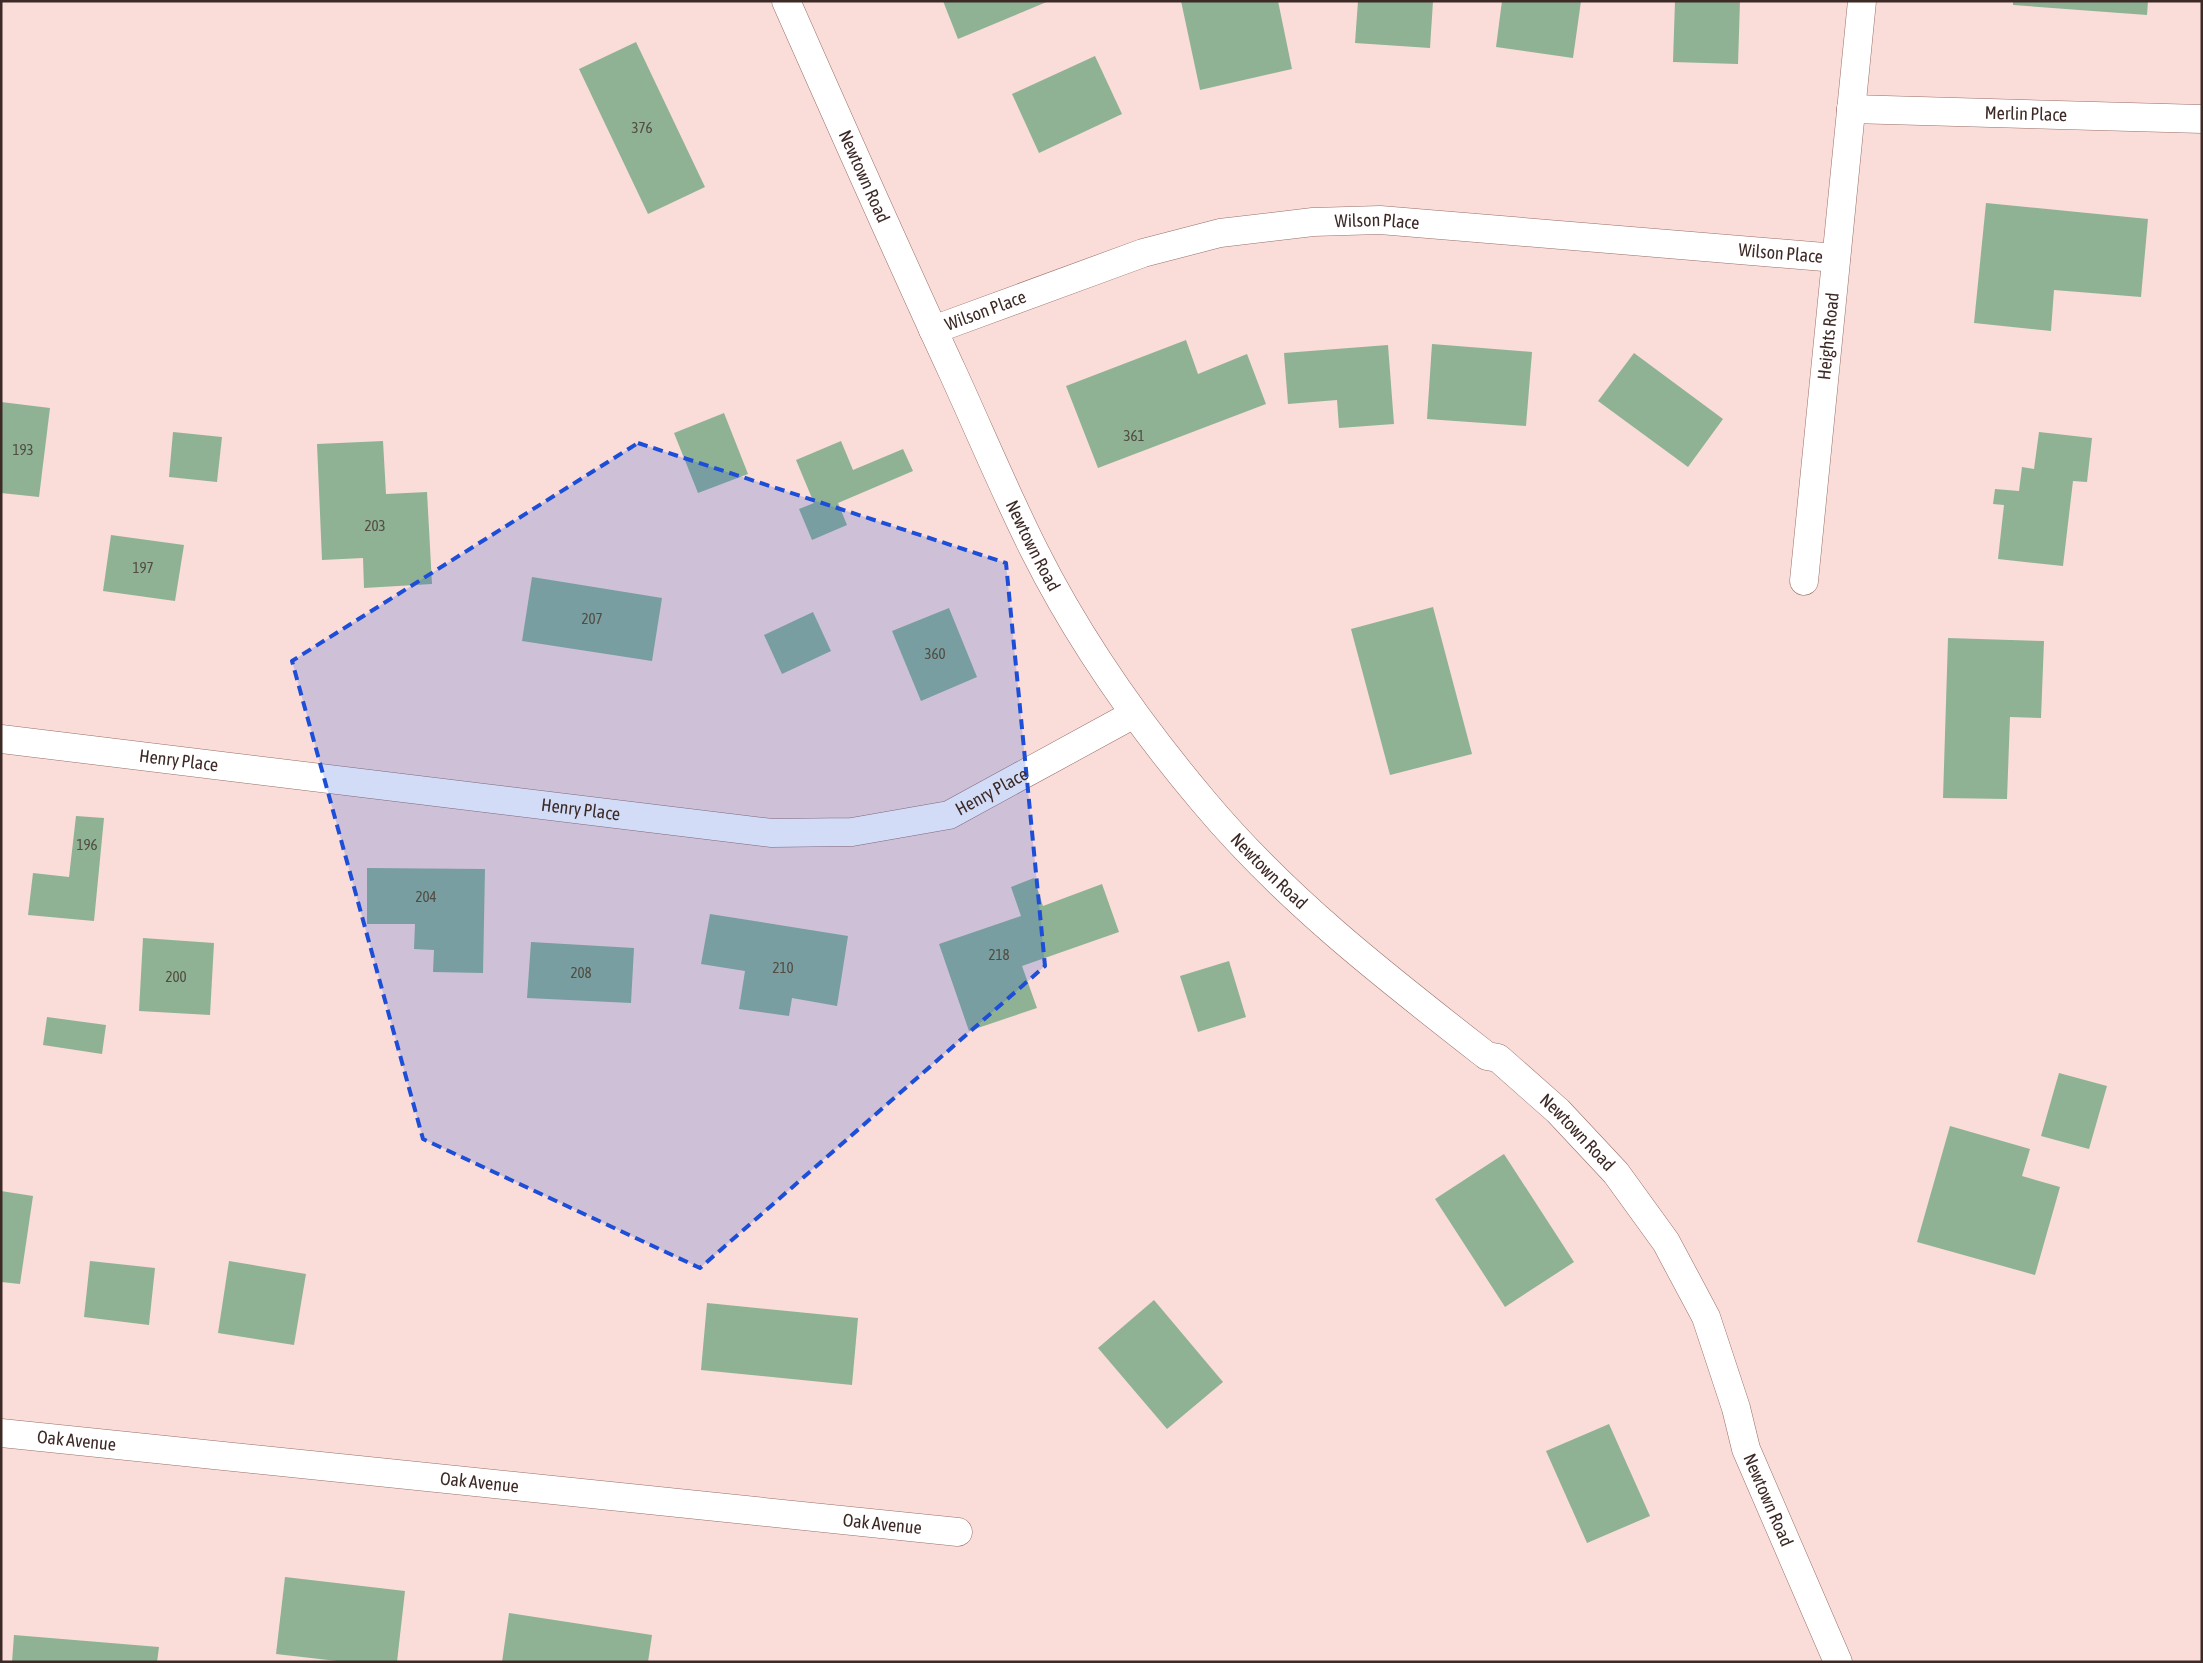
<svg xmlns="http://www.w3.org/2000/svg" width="2203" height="1663" viewBox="0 0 2203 1663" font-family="'Asap Condensed',sans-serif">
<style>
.building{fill:#8fb294}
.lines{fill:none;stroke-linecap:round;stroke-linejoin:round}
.minor-casing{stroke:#996e67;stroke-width:29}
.minor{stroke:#fff;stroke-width:28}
.marked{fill:#1d4ed8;fill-opacity:0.2;stroke:#1d4ed8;stroke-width:4;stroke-dasharray:10 6;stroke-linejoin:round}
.labels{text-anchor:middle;stroke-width:4;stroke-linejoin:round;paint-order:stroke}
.number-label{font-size:15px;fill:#524c42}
.street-label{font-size:18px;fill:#3d2a27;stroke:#f9efed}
</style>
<rect width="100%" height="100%" fill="#faddd8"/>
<!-- building -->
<g class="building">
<path d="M943,1H1049L958,39Z"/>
<path d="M1181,1H1278L1292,69L1200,90Z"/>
<path d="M1358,1H1433L1430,48L1355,43Z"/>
<path d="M1502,1H1581L1573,58L1496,47Z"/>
<path d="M1675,1H1740L1738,64L1673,62Z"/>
<path d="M2013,1H2148L2147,15L2013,5Z"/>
<path d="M636,42L705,187L648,214L579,69Z"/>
<path d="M1095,56L1122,114L1039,153L1012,94Z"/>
<path d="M1986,203L2148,219L2141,297L2054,290L2051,331L1974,323Z"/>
<path d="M1186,340L1198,374L1247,354L1266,404L1098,468L1066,386Z"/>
<path d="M1432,344L1532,352L1526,426L1427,419Z"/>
<path d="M1388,345L1394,424L1339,428L1337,400L1288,404L1284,353Z"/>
<path d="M1634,353L1723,419L1688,467L1598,401Z"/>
<path d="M1,402L50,408L39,497L1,493Z"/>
<path d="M724,413L748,474L698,493L674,433Z"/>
<path d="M173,432L222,437L217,482L169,477Z"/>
<path d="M2039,432L2092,438L2087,482L2073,481L2063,566L1998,559L2004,505L1993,504L1995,489L2019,491L2022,467L2034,469Z"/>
<path d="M383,441L386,494L427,492L432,584L364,588L363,558L322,560L317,444Z"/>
<path d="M841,441L853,470L903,449L913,471L838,503L847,525L812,540L799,509L814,503L796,460Z"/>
<path d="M111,535L184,545L175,601L103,591Z"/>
<path d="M532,577L662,598L652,661L522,641Z"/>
<path d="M1433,607L1472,754L1390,775L1351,629Z"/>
<path d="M949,608L977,677L921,701L892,631Z"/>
<path d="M813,612L831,651L782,674L764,635Z"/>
<path d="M1948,638L2044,641L2041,718L2010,717L2007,799L1943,798Z"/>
<path d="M76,816L104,818L94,921L28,915L33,873L69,877Z"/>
<path d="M367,868L485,869L483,973L433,972L434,950L414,949L415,924H367Z"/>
<path d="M1034,878L1043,906L1102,884L1119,932L1022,966L1037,1008L969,1031L939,944L1021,916L1011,887Z"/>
<path d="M710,914L848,936L837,1006L792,998L789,1016L739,1009L745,971L701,964Z"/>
<path d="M143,938L214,943L210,1015L139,1011Z"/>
<path d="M531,942L634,948L631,1003L527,998Z"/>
<path d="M1229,961L1246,1017L1198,1032L1180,976Z"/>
<path d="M47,1017L106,1025L102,1054L43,1045Z"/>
<path d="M2059,1073L2107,1086L2089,1149L2041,1136Z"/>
<path d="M1950,1126L2030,1149L2022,1176L2060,1187L2035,1275L1917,1242Z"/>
<path d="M1504,1154L1574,1262L1505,1307L1435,1199Z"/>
<path d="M1,1191L33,1196L20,1284L1,1282Z"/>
<path d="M90,1261L155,1268L149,1325L84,1317Z"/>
<path d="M229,1261L306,1274L294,1345L218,1333Z"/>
<path d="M1154,1300L1223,1382L1167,1429L1098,1348Z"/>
<path d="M707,1303L858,1318L852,1385L701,1370Z"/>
<path d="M1609,1424L1650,1516L1587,1543L1546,1451Z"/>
<path d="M285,1577L405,1591L397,1662H346L276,1654Z"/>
<path d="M509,1613L652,1635L648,1662H502Z"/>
<path d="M14,1635L159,1647L157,1662H12Z"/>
</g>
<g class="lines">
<!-- minor casing -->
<g class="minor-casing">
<g id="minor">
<path id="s1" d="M786,1C841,125 896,250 953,373C980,432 1005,492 1034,550C1079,640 1139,725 1204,802C1286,900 1387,978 1487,1056L1498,1058L1558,1111L1616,1173L1666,1242L1706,1317L1736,1408L1746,1449L1838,1662"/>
<path id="s2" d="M1851,109L2202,119"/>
<path id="s3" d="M933,330L1143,253L1220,233L1313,222L1380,220L1836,258"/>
<path id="s4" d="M1804,581L1862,1"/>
<path id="s5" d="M1,739L772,833L852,832L949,815L1134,714"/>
<path id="s6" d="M1,1433L958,1532"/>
</g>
</g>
<!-- minor -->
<use href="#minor" class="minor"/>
</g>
<!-- marked area -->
<path class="marked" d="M638,443L1006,563L1045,966L700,1268L423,1139L292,661Z"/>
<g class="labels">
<!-- number labels -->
<g class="number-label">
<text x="642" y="133">376</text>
<text x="1134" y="441">361</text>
<text x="23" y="455">193</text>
<text x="375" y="531">203</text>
<text x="143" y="573">197</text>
<text x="592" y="624">207</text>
<text x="935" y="659">360</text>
<text x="87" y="850">196</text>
<text x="426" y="902">204</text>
<text x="999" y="960">218</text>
<text x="783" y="973">210</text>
<text x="581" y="978">208</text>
<text x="176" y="982">200</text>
</g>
<!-- street labels -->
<g class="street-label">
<text dy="6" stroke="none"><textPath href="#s2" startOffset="175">Merlin Place</textPath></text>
<text dy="6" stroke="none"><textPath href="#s1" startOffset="192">Newtown Road</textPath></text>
<text dy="6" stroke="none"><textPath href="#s3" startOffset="461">Wilson Place</textPath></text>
<text dy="6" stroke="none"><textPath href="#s3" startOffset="866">Wilson Place</textPath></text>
<text dy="6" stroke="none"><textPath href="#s3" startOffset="56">Wilson Place</textPath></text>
<text dy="6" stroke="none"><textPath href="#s4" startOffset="246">Heights Road</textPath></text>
<text dy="6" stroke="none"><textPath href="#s1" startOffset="598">Newtown Road</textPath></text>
<text dy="6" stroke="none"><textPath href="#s5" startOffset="179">Henry Place</textPath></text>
<text dy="6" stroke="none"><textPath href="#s5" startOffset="1004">Henry Place</textPath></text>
<text dy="6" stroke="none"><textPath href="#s5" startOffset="584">Henry Place</textPath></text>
<text dy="6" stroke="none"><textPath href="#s1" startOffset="1002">Newtown Road</textPath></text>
<text dy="6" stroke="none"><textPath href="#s1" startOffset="1408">Newtown Road</textPath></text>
<text dy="6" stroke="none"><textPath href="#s6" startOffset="76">Oak Avenue</textPath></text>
<text dy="6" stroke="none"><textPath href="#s6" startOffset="481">Oak Avenue</textPath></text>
<text dy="6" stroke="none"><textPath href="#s1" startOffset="1828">Newtown Road</textPath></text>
<text dy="6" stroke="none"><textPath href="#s6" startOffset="886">Oak Avenue</textPath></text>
</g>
</g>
<!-- border -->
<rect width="2203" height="1663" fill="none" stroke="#3d2a27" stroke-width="5"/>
</svg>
